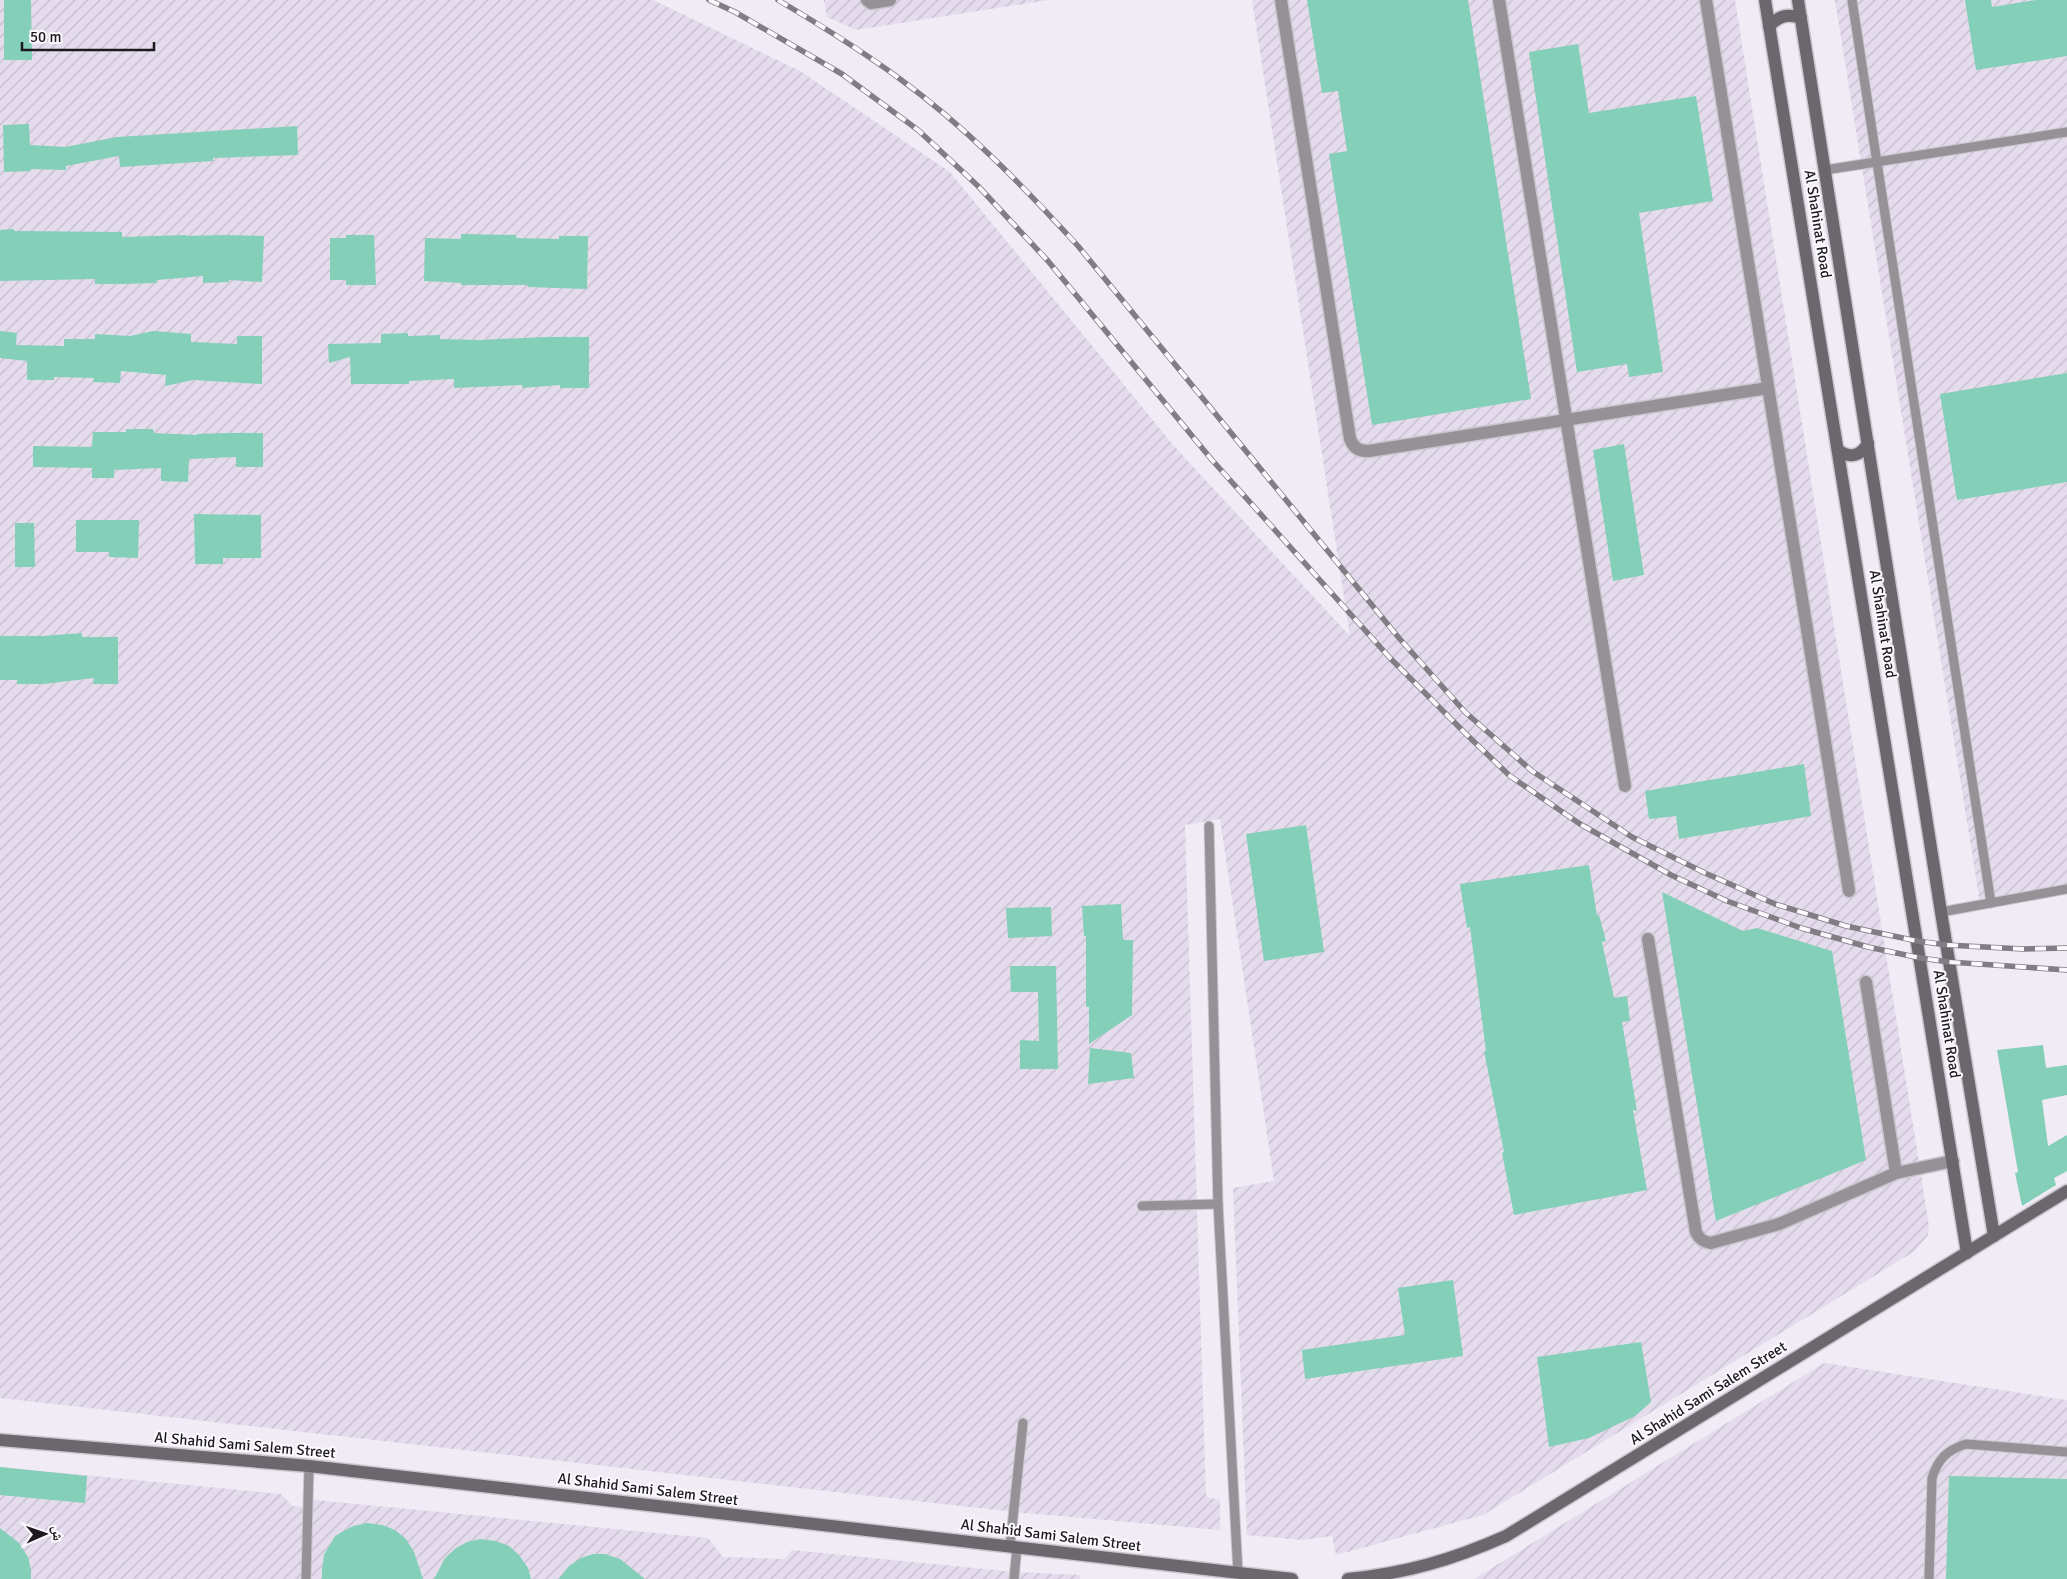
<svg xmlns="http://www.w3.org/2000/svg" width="2067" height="1579" viewBox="0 0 2067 1579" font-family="Signika,'Noto Naskh Arabic',sans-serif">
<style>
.industrial{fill:url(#industrial-furrows)}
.building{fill:#84cfb8}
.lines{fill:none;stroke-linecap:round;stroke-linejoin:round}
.service-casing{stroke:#cac5ce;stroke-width:11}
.minor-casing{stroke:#cac5ce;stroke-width:15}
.secondary-casing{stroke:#cac5ce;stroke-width:15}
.service{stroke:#949296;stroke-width:9}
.minor{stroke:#949296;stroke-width:12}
.secondary{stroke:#6a676d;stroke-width:12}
.rail-casing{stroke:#817d84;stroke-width:5.5}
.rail{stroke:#fbf9fe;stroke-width:4;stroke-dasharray:11;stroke-linecap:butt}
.labels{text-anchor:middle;stroke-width:4;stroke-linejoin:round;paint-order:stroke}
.street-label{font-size:15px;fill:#1c1a1e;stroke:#fbf9fe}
</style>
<defs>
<pattern id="industrial-furrows" width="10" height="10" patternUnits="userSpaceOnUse" patternTransform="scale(1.25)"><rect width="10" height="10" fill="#e4dced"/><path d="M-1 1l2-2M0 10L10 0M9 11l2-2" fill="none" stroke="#c3bccb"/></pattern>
</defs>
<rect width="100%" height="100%" fill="#f0ebf5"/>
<!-- industrial -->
<g class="industrial">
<path d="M0,0H653L800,71L950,172L1174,446L1350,636L1252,0H1735L1929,1226L1928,1235L1915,1251L1483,1515L1336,1555L1332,1536L1303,1540L1247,1535L1233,1188L1274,1181L1220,819L1185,825L1206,1497L1220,1500V1530L1014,1512L0,1398Z"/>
<path d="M824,0H1049L856,30L827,17Z"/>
<path d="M1835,0H2067V888L1980,903Z"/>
<path d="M1824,1363L2067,1400V1579H1474Z"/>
<path d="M0,1467L281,1494L292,1506L304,1507L315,1500L708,1538L723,1557L784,1559L792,1550L1014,1572L1080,1575V1579H0Z"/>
</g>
<!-- building -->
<g class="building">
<path d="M4,0H31L32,60H4Z"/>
<path d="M1307,0H1468L1531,399L1372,425L1329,154L1347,151L1338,91L1322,93Z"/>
<path d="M1965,0H1991L1992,7L2036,0H2067V56L1976,70Z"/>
<path d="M1578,44L1589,113L1696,96L1713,201L1639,213L1663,372L1629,377L1627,364L1577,372L1529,52Z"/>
<path d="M29,124L30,145L65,147L117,137L297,126L298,155L213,158V161L120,167L119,156L66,166V170L31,169V171L4,172L3,125Z"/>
<path d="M14,229V231L122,232V237L186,235V236L224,235L264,236L262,282L229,280V282L203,283V276L157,280V283L123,284H95V279L0,281V230Z"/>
<path d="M461,234L516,235V238L559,239V236H588L587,289L528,287V285H461V283L424,281L425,238L461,239Z"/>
<path d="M346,235H374L376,285H346V280H330V238H346Z"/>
<path d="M0,331L17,333L16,345L64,346V339H95V334L130,336L153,331L191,334V342L237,344V336H262V384L193,380L165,386L166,375L121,371L120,383L93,382L94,378L54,377V380H27V361L0,358Z"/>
<path d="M408,333V336L440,335V339L479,340L546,337H589V388H560V385L522,388V385L454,388V379L409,381V384H351L350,357L329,363L328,344L381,343V334Z"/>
<path d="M2067,373V482L1957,500L1940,394Z"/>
<path d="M126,429H153L154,433L197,435V434L228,433H263V467H236V457L189,459L188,482L161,481V468L114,470V478H92V468L33,467V446L92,447L93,432H126Z"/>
<path d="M1624,444L1644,575L1613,581L1593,450Z"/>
<path d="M194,514L261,515V558H223V564H195Z"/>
<path d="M76,520H139L138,558L109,557V552H76Z"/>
<path d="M15,523H34L35,567H15Z"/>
<path d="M82,633V637H118V684H93L94,678L44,684H17V680H0V636H43Z"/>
<path d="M1804,764L1811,816L1679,839L1676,816L1649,819L1645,791Z"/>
<path d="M1306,825L1324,952L1264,961L1246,834Z"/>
<path d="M1589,865L1597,916L1599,915L1606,941L1602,942L1614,998L1627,996L1630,1021L1622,1022L1637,1111L1633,1110L1647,1190L1514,1215L1502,1153L1504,1152L1484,1051H1486L1470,927L1467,928L1460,884Z"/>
<path d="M1662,892L1743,931L1757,928L1832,951L1866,1160L1716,1221Z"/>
<path d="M1121,904L1123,940H1133L1132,1015L1089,1044V1007H1086V936H1084L1082,906Z"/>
<path d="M1051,907L1052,936L1008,938L1006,908Z"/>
<path d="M1010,966H1056L1058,1069H1020V1040L1039,1041L1038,992H1011Z"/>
<path d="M2043,1045L2046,1068L2067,1065V1095L2042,1100L2048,1146L2067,1135V1171L2054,1178L2056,1185L2022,1206L2015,1173L2018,1172L1997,1050Z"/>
<path d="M1090,1048L1131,1053L1134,1078L1088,1084Z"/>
<path d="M1453,1280L1463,1356L1305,1379L1302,1350L1405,1335L1398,1288Z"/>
<path d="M1641,1342L1651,1402L1635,1416L1589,1438L1549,1447L1537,1357Z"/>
<path d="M0,1467L87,1476L85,1503L0,1495Z"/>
<path d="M1949,1476L2067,1479V1579H1946Z"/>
<path d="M367,1523L382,1525L395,1530L406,1539L414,1552L423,1579H322V1570L324,1555L335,1536L353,1526Z"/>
<path d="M0,1528L19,1543L28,1557L31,1570V1579H0Z"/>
<path d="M480,1539L496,1541L509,1546L519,1555L528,1568L531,1579H434L445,1558L456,1548L467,1542Z"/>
<path d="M593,1554H605L620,1559L645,1579H559L569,1566L581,1558Z"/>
</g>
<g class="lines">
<!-- service casing -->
<g class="service-casing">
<g id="service">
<path d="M1852,0L1991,903"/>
<path d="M1825,170L2067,132"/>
<path d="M1209,826L1218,1204L1238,1573"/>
<path d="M1941,912L2067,889"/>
<path d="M1142,1206L1218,1204"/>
<path d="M1010,1546L1023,1423"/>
<path d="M306,1579L309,1466"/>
<path d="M1014,1579L1017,1547"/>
<path d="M1929,1579L1932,1478C1938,1459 1947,1450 1966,1444L2067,1452"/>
</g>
</g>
<!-- minor casing -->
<g class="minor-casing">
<g id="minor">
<path d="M867,0L871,3L890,0"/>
<path d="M1281,0L1350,439C1354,448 1358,451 1369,451L1768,388"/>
<path d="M1499,0L1625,786"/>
<path d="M1706,0L1849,891"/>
<path d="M1648,939L1696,1232C1699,1239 1703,1242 1711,1243L1779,1224L1896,1173L1953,1161"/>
<path d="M1866,982L1896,1173"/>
</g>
</g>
<!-- secondary casing -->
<g class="secondary-casing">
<g id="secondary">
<path d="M1765,0L1967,1253"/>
<path d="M1798,0L1941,912L1994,1236"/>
<path d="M1769,26C1779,16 1788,13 1801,18"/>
<path d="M1838,450C1850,459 1861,456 1868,443"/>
<path d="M0,1440L309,1466L1292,1579"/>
<path d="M1348,1579C1407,1573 1452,1560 1506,1536L2067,1191"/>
</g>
</g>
<!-- service -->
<use href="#service" class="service"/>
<!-- minor -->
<use href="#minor" class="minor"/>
<!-- secondary -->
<use href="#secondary" class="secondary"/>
<!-- rail casing -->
<g class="rail-casing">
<g id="rail">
<path d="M709,0L735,12L842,74L918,130L978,186L1048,261L1212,460L1390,658L1467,735L1510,776L1580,824L1671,875L1727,901L1801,928L1868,947L1920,958L1949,962L2067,970"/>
<path d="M778,0C820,25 861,50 900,79C966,127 1023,186 1078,246L1399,638L1465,712L1532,771L1632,837L1705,873L1775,904L1846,926L1917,941L1947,945L2023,949L2067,948"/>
</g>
</g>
<!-- rail -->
<use href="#rail" class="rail"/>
</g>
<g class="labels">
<!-- street labels -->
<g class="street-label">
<text transform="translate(1818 224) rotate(81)" y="5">Al Shahinat Road</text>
<text transform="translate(1883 624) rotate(81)" y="5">Al Shahinat Road</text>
<text transform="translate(1947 1024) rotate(81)" y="5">Al Shahinat Road</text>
<text transform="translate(1708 1393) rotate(-32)" y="5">Al Shahid Sami Salem Street</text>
<text transform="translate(245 1445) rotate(5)" y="5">Al Shahid Sami Salem Street</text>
<text transform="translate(648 1489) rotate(7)" y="5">Al Shahid Sami Salem Street</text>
<text transform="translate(1051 1535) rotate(7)" y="5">Al Shahid Sami Salem Street</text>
</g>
</g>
<!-- north arrow -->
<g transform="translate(45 1534) rotate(88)" stroke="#fbf9fe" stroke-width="4" paint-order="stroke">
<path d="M0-4L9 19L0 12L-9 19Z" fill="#1c1a1e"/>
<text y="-8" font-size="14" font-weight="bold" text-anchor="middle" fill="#1c1a1e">ش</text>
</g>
<!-- scale -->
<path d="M22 42v8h132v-8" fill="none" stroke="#1c1a1e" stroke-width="2.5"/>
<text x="30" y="42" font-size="15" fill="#1c1a1e" stroke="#fbf9fe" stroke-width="4" paint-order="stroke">50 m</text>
</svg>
